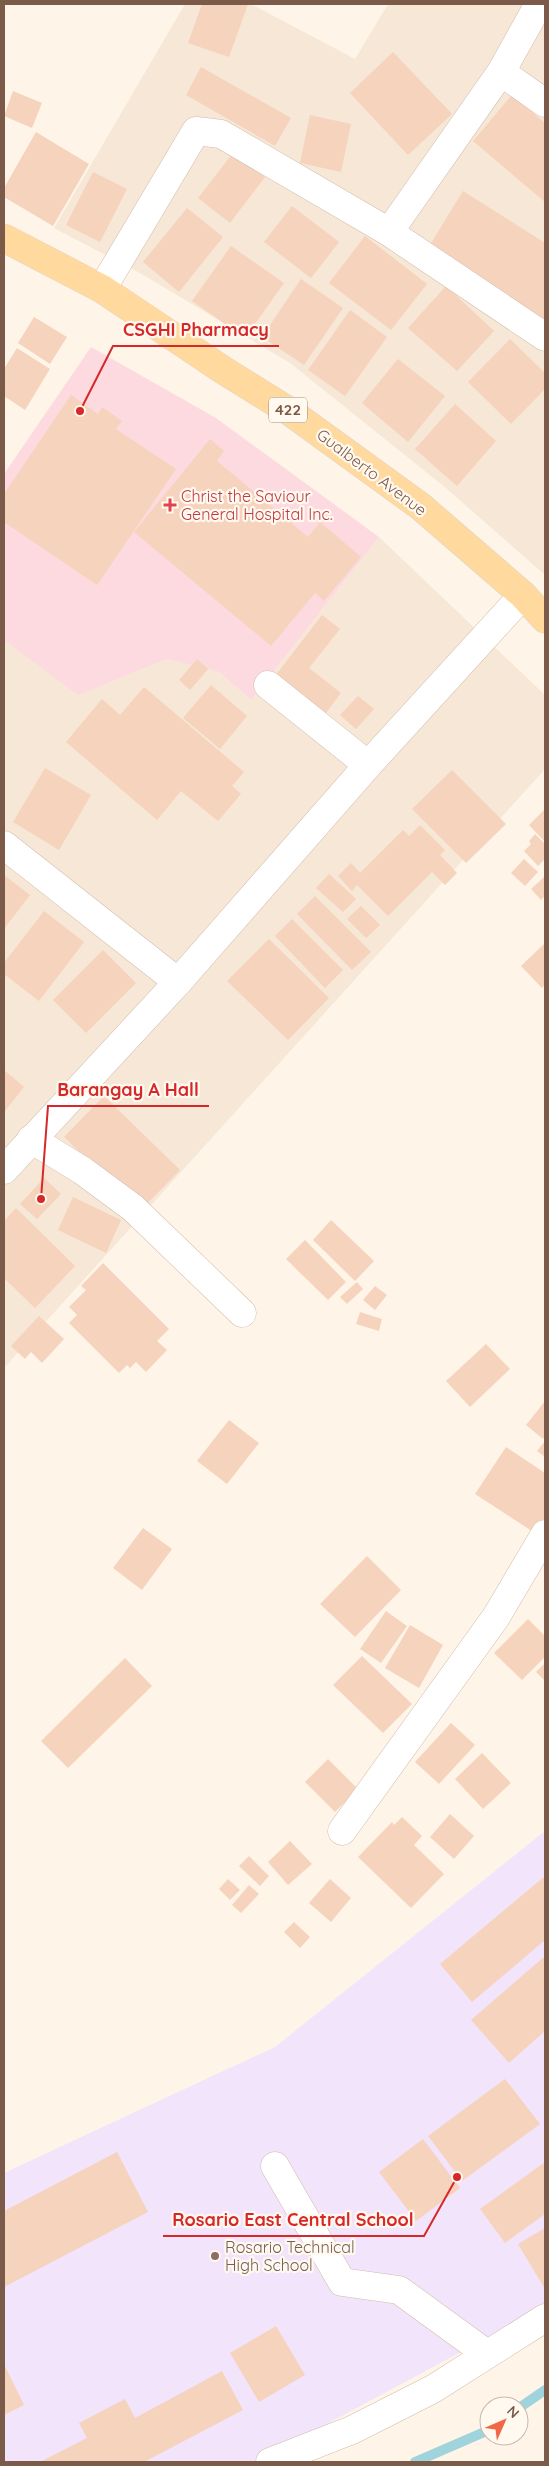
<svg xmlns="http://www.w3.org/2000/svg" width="549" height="2466" viewBox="0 0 549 2466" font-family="Quicksand,sans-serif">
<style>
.residential{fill:#f6e7d6}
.education{fill:#f2e4fb}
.medical{fill:#fddadf}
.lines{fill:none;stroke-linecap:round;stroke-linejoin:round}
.stream{stroke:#9fd4dc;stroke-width:10}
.building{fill:#f6d3bd}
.minor-casing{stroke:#d2bcac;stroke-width:29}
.major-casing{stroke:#ddd4d0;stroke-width:29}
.minor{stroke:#fff;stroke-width:28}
.major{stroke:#ffd99e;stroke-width:28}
.health-dot{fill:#e0444e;stroke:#fff9f0;stroke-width:2}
.education-dot{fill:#8d6e63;stroke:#fff9f0;stroke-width:2}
.labels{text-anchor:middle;stroke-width:4.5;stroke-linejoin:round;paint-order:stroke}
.shield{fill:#fff9f0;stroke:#a38a7b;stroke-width:1}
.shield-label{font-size:15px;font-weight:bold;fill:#7b5a49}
.street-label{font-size:16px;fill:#7b5a49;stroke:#fff9f0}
.health-label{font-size:16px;fill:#be3a42;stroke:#fff9f0;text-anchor:start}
.education-label{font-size:16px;fill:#785e54;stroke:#fff9f0;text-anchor:start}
.leader{fill:none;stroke:#d62828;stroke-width:2}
.callout-dot{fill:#d62828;stroke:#fff9f0;stroke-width:2}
.callout-label{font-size:18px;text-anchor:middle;font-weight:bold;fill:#d62828;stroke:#fff9f0;stroke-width:4.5;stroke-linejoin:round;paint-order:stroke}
</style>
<rect width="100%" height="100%" fill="#fef5e8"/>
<!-- residential -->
<g class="residential">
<path d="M185,4H251L355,59L388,4H545V575L446,488L290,363L140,273L54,228Z"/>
<path d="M379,537L545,695V769L4,1368V640L78,694L167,659L219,672L251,700Z"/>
</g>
<!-- education -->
<path class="education" d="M545,1831V2307L256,2462H4V2173L275,2047Z"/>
<!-- medical -->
<path class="medical" d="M91,347L216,418L379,537L251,700L219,672L167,659L78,695L4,640V474Z"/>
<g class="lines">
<!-- stream -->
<g class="stream">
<path d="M519,2408L545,2390"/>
<path d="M415,2462L489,2430"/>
</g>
</g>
<!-- building -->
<g class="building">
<path d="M202,4H248L229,57L188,43Z"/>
<path d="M393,52L452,114L408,155L350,93Z"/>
<path d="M201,67L291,118L275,146L186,95Z"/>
<path d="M13,91L42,103L32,128L4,116Z"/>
<path d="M512,95L545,123V202L473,141Z"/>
<path d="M310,115L351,124L341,172L300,163Z"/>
<path d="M36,132L89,164L53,226L4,197V188Z"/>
<path d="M233,153L265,177L230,223L198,198Z"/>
<path d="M93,172L127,189L100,242L66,225Z"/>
<path d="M463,191L545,243V321L428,248Z"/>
<path d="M292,206L339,242L311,278L264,242Z"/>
<path d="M187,208L223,237L179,292L143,262Z"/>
<path d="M365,236L427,284L391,330L329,283Z"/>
<path d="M231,246L284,283L245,338L192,301Z"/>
<path d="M301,279L343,308L304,365L262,337Z"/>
<path d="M446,286L494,331L457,371L408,328Z"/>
<path d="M350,310L387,337L345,396L308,370Z"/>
<path d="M34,317L67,337L50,364L18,343Z"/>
<path d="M510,339L545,373V389L511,424L468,382Z"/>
<path d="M17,348L50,369L25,410L4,396V369Z"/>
<path d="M398,359L445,396L408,442L362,403Z"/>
<path d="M71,395L98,414L102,407L122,421L116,429L176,469L97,585L4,522V494Z"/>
<path d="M455,404L496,441L457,486L415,449Z"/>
<path d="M210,439L224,451L217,461L308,537L320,522L361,557L324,601L315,593L271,646L134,532Z"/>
<path d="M322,615L340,629L309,668L341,693L325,714L275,676Z"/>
<path d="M197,659L208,669L190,690L179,680Z"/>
<path d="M211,685L247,716L220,749L183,718Z"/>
<path d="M144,687L244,772L232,786L241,794L218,821L181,791L157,820L66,742L102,699L120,715Z"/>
<path d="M358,696L374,709L356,729L340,715Z"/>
<path d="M45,768L91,795L59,850L13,822Z"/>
<path d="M452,770L506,824L466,863L412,809Z"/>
<path d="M545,809V842L529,825Z"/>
<path d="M420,825L445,850L440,855L457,873L445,885L432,872L388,916L357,885L352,891L338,876L351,863L360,873L403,830L409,836Z"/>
<path d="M535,834L545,844V859L538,866L524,851L531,844L529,841Z"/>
<path d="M524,859L538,872L525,886L511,873Z"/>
<path d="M329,874L356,899L343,912L316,888Z"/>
<path d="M4,875L30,895L4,929Z"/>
<path d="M544,877L545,896L541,900L531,889Z"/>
<path d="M315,896L371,952L352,970L297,914Z"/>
<path d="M361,906L380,925L366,938L347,919Z"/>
<path d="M44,911L84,942L39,1001L4,974V963Z"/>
<path d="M292,919L343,970L325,988L275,936Z"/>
<path d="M269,939L329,998L288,1040L227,981Z"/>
<path d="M545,943V984L542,988L521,966Z"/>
<path d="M103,950L136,983L86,1033L53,1000Z"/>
<path d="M4,1070L24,1087L4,1112Z"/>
<path d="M104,1096L180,1170L140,1211L64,1137Z"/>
<path d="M44,1178L61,1194L37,1219L20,1204Z"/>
<path d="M73,1197L121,1220L106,1253L58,1230Z"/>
<path d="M16,1208L75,1266L35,1308L4,1278V1221Z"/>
<path d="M331,1220L374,1261L355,1281L313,1240Z"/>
<path d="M305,1240L346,1282L328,1300L286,1259Z"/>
<path d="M103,1263L169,1329L157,1341L167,1350L146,1372L136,1362L130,1368L127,1365L119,1373L69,1323L77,1315L69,1307L86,1290L81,1286Z"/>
<path d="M357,1282L363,1289L347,1304L340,1297Z"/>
<path d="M375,1286L387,1295L375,1310L363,1300Z"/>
<path d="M360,1312L382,1319L379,1331L356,1324Z"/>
<path d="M39,1316L64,1339L42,1363L31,1352L25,1359L11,1346Z"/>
<path d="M486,1344L510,1369L470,1407L446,1381Z"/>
<path d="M545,1401V1436L543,1439L526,1425Z"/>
<path d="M229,1420L259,1443L227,1484L197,1461Z"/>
<path d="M545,1441V1457L537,1451Z"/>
<path d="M506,1447L545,1473V1517L535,1533L475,1494Z"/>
<path d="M143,1528L172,1549L142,1590L113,1568Z"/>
<path d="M367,1556L401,1590L355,1637L320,1604Z"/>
<path d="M386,1611L407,1626L381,1663L360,1649Z"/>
<path d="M528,1619L545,1636V1657L522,1680L494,1653Z"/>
<path d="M410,1625L443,1645L419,1688L385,1668Z"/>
<path d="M362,1656L412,1704L383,1733L333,1685Z"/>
<path d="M125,1658L152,1686L68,1768L41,1741Z"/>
<path d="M545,1663V1681L536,1672Z"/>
<path d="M451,1723L475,1745L439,1784L415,1762Z"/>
<path d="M482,1753L511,1783L483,1809L455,1779Z"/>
<path d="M328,1759L358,1789L335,1812L305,1782Z"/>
<path d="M450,1814L474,1836L454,1859L430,1837Z"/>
<path d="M402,1817L422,1836L414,1845L444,1874L411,1908L358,1857L392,1822L394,1825Z"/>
<path d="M290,1841L312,1864L288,1885L268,1862Z"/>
<path d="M249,1856L269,1876L260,1886L239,1866Z"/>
<path d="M545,1876V1940L472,2002L440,1964Z"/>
<path d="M228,1879L240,1890L230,1900L219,1889Z"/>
<path d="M330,1879L351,1898L331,1922L309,1903Z"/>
<path d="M249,1885L259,1894L241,1913L232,1905Z"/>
<path d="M294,1922L310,1937L300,1948L284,1932Z"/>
<path d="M545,1956V2031L509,2063L471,2020Z"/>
<path d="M505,2079L540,2124L462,2181L428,2136Z"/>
<path d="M423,2139L460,2188L416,2221L379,2172Z"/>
<path d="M117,2152L148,2212L4,2287V2211Z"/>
<path d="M545,2162V2214L505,2243L480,2209Z"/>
<path d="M545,2228V2289L518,2244Z"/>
<path d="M276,2326L305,2375L259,2402L230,2353Z"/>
<path d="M4,2364L24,2405L4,2415Z"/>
<path d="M222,2371L243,2410L144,2462H40L87,2438L79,2423L125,2399L135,2418Z"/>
</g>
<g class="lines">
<!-- minor casing -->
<g class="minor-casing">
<g id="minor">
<path d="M501,72L545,103"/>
<path d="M389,232L501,72L539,4"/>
<path d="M102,289L196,131L221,134L389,232L545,337"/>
<path d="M268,685L368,765"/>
<path d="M4,845L178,982"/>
<path d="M31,1139L83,1171L133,1208L242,1313"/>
<path d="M4,1170L178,982L368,765L523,595"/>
<path d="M342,1831L496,1617L545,1534"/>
<path d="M275,2166L342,2282L399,2290L487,2354"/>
<path d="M270,2462L352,2430L433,2389L545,2318"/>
</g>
</g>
<!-- major casing -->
<g class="major-casing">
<path id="major" d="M4,238L102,289L223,370L289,411L420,506L523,595L545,619"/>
</g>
<!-- minor -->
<use href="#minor" class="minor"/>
<!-- major -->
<use href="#major" class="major"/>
</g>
<!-- markers -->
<path class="health-dot" d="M167.5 497.5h5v5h5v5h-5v5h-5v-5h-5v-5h5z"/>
<circle class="education-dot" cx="215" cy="2256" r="5"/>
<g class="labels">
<!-- shield labels -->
<rect class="shield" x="269" y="397.5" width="38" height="25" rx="4"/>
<g class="shield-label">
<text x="288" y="415">422</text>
</g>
<!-- street labels -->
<g class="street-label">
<text transform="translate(372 472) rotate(37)" y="6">Gualberto Avenue</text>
</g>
<!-- health labels -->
<g class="health-label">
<text x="181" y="502">Christ the Saviour<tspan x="181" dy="18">General Hospital Inc.</tspan></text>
</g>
<!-- education labels -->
<g class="education-label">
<text x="225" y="2253">Rosario Technical<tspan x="225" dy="18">High School</tspan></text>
</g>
</g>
<!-- callouts -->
<path class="leader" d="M80 411L113 346H279M41 1199L48 1106H209M457 2177L424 2236H163"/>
<g class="callout-dot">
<circle cx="80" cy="411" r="5"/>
<circle cx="41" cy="1199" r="5"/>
<circle cx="457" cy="2177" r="5"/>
</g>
<g class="callout-label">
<text x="196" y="336">CSGHI Pharmacy</text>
<text x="128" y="1096">Barangay A Hall</text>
<text x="293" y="2226">Rosario East Central School</text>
</g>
<!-- border -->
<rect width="549" height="2466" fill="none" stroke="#7b5a49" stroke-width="10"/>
<!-- north arrow -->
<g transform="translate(504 2421) rotate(45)"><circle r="24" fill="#fff9f0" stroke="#cab9ad"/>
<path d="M0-4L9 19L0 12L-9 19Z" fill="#f06845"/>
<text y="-8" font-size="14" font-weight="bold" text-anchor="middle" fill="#7b5a49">N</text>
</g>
</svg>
